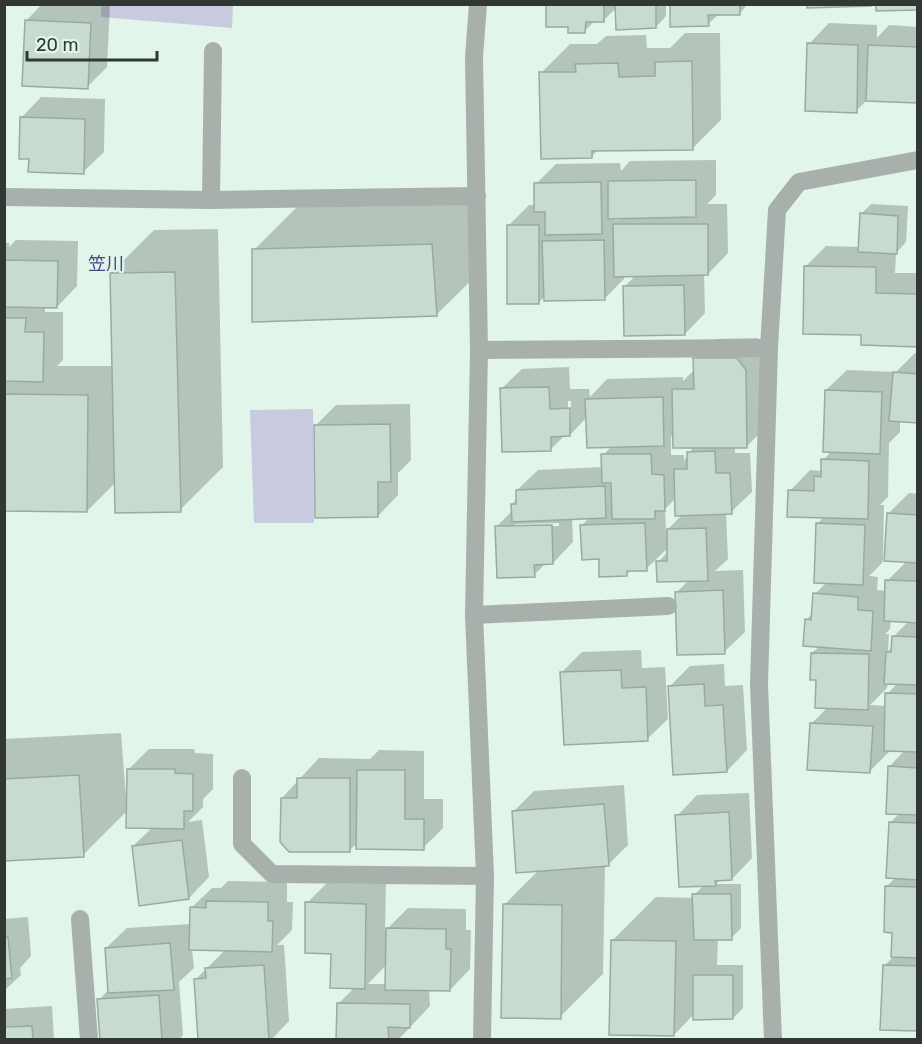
<svg xmlns="http://www.w3.org/2000/svg" width="922" height="1044" viewBox="0 0 922 1044" font-family="Rubik,'Noto Sans JP',sans-serif">
<style>
.green{fill:#c8cae0}
.shadow{fill:#0003;fill-rule:evenodd}
.building{fill:#c7dbd0;stroke:#99aba1;stroke-width:1.5}
.lines{fill:none;stroke-linecap:round;stroke-linejoin:round}
.minor{stroke:#a8b0ac;stroke-width:18}
.labels{text-anchor:middle;stroke-width:4.5;stroke-linejoin:round;paint-order:stroke}
.quarter-label{font-size:18px;fill:#474583;stroke:#e1f5ea}
</style>
<rect width="100%" height="100%" fill="#e1f5ea"/>
<!-- green -->
<g class="green">
<path d="M101,5H233L232,28L101,17Z"/>
<path d="M313,409L314,523H254L250,410Z"/>
</g>
<!-- shadow -->
<g class="shadow">
<path d="M42,4H110L107,67L87,87L27,20Z"/>
<path d="M548,4H666V16L656,27L617,7L603,21H595L584,31L570,26Z"/>
<path d="M671,4H748L740,13L719,14L708,24Z"/>
<path d="M829,23L877,25V38L889,25L918,27V100H867L856,111L809,44Z"/>
<path d="M685,33H720L721,120L693,148L599,149L591,157L541,73L570,44H597L606,36L646,35L647,48H670Z"/>
<path d="M41,97L105,99L104,152L83,172L31,158L21,118Z"/>
<path d="M716,160V195L707,204H727L728,253L708,274H704L705,313L685,334L625,286L636,275H624V279L604,299L545,296L538,303L508,226L529,205H536V184L556,164L620,163L621,171L630,161ZM617,217H623L620,220H614Z"/>
<path d="M475,201L480,272L436,315L254,250L297,207Z"/>
<path d="M871,204L908,206L906,242L896,253L895,273H918V345L863,334L806,266L826,246L859,247L861,214Z"/>
<path d="M218,229L223,467L180,510L116,482L87,511L4,510V243H9V247L16,240L78,241L77,286L57,307L45,306V312H63V360L57,366H113L111,273L154,230Z"/>
<path d="M758,338L766,349L767,426L747,446H735V453H750L752,492L731,512L726,513L728,559L715,571L743,570L745,632L724,652L677,592L689,580L658,562L669,551V547L646,569L631,570L627,574L600,558L581,526L590,517L572,518L573,542L553,563H546L534,575L496,527L513,510L512,504L517,499V490L538,470L603,467V455L612,446L587,417L570,435H565L551,449L501,389L522,369L569,367L570,389H589L590,397L607,379L683,377V381L695,369V359L715,339ZM568,401H571V418L568,421ZM674,434L694,446L684,461V455H671V437ZM676,498L683,514L666,531L665,509ZM559,523V526L515,527V524Z"/>
<path d="M915,353H918V422L900,420V432L889,443L888,497L880,505H884L883,559H885L888,514L909,493L918,494V1030L885,965L893,957L894,931L886,887L896,877L890,823L900,813L889,767L905,750L890,751L870,771L811,724L828,707L817,679L812,653L820,646L806,620L813,613L815,594L827,582L818,523L824,517L790,491L810,470L822,471L823,460L832,451L826,390L847,370L896,372ZM883,559L907,561L887,581V591L877,590L878,577L869,576L882,563ZM891,620L909,621L893,637V647L888,651L889,634H885L890,629ZM888,682L898,683L887,694V706L870,705L887,688Z"/>
<path d="M410,404L411,460L398,473V495L378,516L316,425L336,405Z"/>
<path d="M641,650L642,668L665,667L668,719L647,739L561,673L582,652Z"/>
<path d="M724,664L725,686L743,685L747,750L727,771L670,686L690,666Z"/>
<path d="M121,733L126,798H128V770L149,749H194L195,753L213,754V789L203,799V807L188,822L202,820L209,877L189,898L133,846L153,827L128,810L83,855L4,860V739Z"/>
<path d="M379,750L424,751V799H443V828L423,848L358,842L349,851L282,798L319,758L370,759Z"/>
<path d="M624,785L628,845L608,865H605L603,974L560,1017L504,905L539,870L514,811L534,791Z"/>
<path d="M749,793L752,858L732,879H721L716,884H741V928L731,938H718L717,965H743V1008L733,1018L694,1014L674,1035L613,940L656,897L694,898V895L704,885L677,816L697,795Z"/>
<path d="M228,881L287,882V902H293L292,930L277,945H284L289,1021L271,1040H241L196,979L226,949H192L194,968L179,982L183,1035L179,1040H102L99,1000L109,989L106,948L127,928L191,924V908L212,888H221Z"/>
<path d="M327,883L386,884L385,931L408,908L466,909V930H471L470,969L450,990L429,989L430,1006L398,1040H338V1004L355,987L333,952L307,903ZM387,964V984H368Z"/>
<path d="M28,917L31,956L20,968L21,975L4,991V919Z"/>
<path d="M52,1006L54,1040H4V1009Z"/>
</g>
<!-- building -->
<g class="building">
<path d="M546,4H604V22H586L585,33H568V27H546Z"/>
<path d="M615,4H656V28L616,30Z"/>
<path d="M670,4H740V15H708L709,26L670,27Z"/>
<path d="M807,4H871V6L807,8Z"/>
<path d="M876,4H918V10L876,11Z"/>
<path d="M25,20L91,23L88,89L22,86Z"/>
<path d="M807,43L858,45L857,113L805,111Z"/>
<path d="M868,45L918,47L917,103L866,101Z"/>
<path d="M692,61L693,150L592,151V158L541,159L539,72H576L575,64L618,63L619,77L655,76V62Z"/>
<path d="M20,117L85,119L84,174L28,172L29,159H19Z"/>
<path d="M696,180V217L608,219V181Z"/>
<path d="M601,182L602,234L545,235V212H534V183Z"/>
<path d="M860,213L898,216L897,254L858,252Z"/>
<path d="M613,224H708V275L614,277Z"/>
<rect x="507" y="225" width="32" height="79"/>
<path d="M604,240L605,300L544,301L542,241Z"/>
<path d="M432,244L437,316L252,322V249Z"/>
<path d="M4,260L58,261L57,308L4,307Z"/>
<path d="M804,266L876,267V293L918,294V347L861,345V335L803,334Z"/>
<path d="M175,272L181,512L115,513L110,273Z"/>
<path d="M684,285L685,335L624,336L623,286Z"/>
<path d="M4,318H26L25,332H44L43,382L4,381Z"/>
<path d="M693,358H737L746,370L747,448H673L672,389H694Z"/>
<path d="M893,372L918,374V423L889,421Z"/>
<path d="M549,387L550,409L570,408V436L551,437V451L502,452L500,388Z"/>
<path d="M825,390L882,392L880,454L823,452Z"/>
<path d="M4,394L88,395L87,512L4,511Z"/>
<path d="M663,397L664,446L587,448L585,399Z"/>
<path d="M390,424L391,482H378V517L315,518L314,425Z"/>
<path d="M715,451L716,473H730L732,514L675,516L674,469H687V452Z"/>
<path d="M601,454H651L652,474L664,475L665,511H655V519H612L611,483H602Z"/>
<path d="M821,459L869,461L868,519L787,517L788,490L814,491V476L821,477Z"/>
<path d="M605,486L606,518L512,522L511,504H516V490Z"/>
<path d="M887,513L918,515V563L884,561Z"/>
<path d="M645,523L647,571H627V576L599,577V559L582,560L580,525Z"/>
<path d="M816,523L865,525L863,585L814,583Z"/>
<path d="M552,525L553,564L534,565L535,577L497,578L495,526Z"/>
<path d="M706,528L708,581L657,582L656,561H667V529Z"/>
<path d="M885,580L918,581V623L884,621Z"/>
<path d="M723,590L725,654L677,655L675,592Z"/>
<path d="M813,593L858,597V610L873,611L871,651L803,646L805,619L811,620Z"/>
<path d="M892,636L918,637V685L884,684L886,652H891Z"/>
<path d="M811,653L869,654L868,710L815,708L816,680H810Z"/>
<path d="M621,670L622,688L646,687L648,741L564,745L560,672Z"/>
<path d="M704,684L705,706L723,705L727,772L673,775L668,686Z"/>
<path d="M885,693L918,694V752L884,751Z"/>
<path d="M810,723L873,726L870,773L807,770Z"/>
<path d="M888,766L918,768V815L886,814Z"/>
<path d="M127,769H175V773L193,774V811H184V829L126,828Z"/>
<path d="M357,770H405V819H424V850L356,849Z"/>
<path d="M79,775L84,857L4,861V779Z"/>
<path d="M297,778H350V852H289L280,842L281,798H297Z"/>
<path d="M604,804L609,866L516,873L512,811Z"/>
<path d="M729,812L732,880L715,881L716,886L679,887L675,815Z"/>
<path d="M889,822L918,823V880L886,878Z"/>
<path d="M182,840L189,899L139,906L132,846Z"/>
<path d="M885,886L918,887V958L891,957L892,933L884,932Z"/>
<path d="M692,894H731L732,940H694Z"/>
<path d="M206,901L268,902V921H273L272,952L189,950L190,907L206,908Z"/>
<path d="M305,902L366,904L365,989L330,988L331,954L305,953Z"/>
<path d="M503,904L562,905L561,1019L501,1018Z"/>
<path d="M386,928L446,929V949H451L450,991L385,990Z"/>
<path d="M4,937H8L12,978L4,979Z"/>
<path d="M611,940L676,941L674,1036L609,1035Z"/>
<path d="M170,943L174,990L108,993L105,948Z"/>
<path d="M264,965L269,1040H198L194,979L206,978L205,968Z"/>
<path d="M883,965L918,966V1031L880,1030Z"/>
<path d="M693,975H733V1019L693,1020Z"/>
<path d="M159,995L162,1040H100L97,999Z"/>
<path d="M337,1003L410,1004V1028L388,1027L389,1040H336Z"/>
<path d="M32,1026L33,1040H4V1027Z"/>
</g>
<g class="lines">
<!-- minor -->
<g class="minor">
<path d="M478,4L474,57L479,350L474,615L485,876L482,1040"/>
<path d="M4,197L211,200L477,196"/>
<path d="M211,200L213,51"/>
<path d="M479,350L769,348"/>
<path d="M474,615L668,606"/>
<path d="M242,778V844L272,874L485,876"/>
<path d="M80,919L89,1040"/>
<path d="M773,1040L759,684L769,348L777,210L799,182L918,160"/>
</g>
</g>
<g class="labels">
<!-- quarter labels -->
<g class="quarter-label">
<text x="106" y="270">笠川</text>
</g>
</g>
<!-- border -->
<rect width="922" height="1044" fill="none" stroke="#313834" stroke-width="12"/>
<!-- scale -->
<path d="M27 51v9h130v-9" fill="none" stroke="#313834" stroke-width="3"/>
<text x="36" y="51" font-size="18" fill="#313834" stroke="#e1f5ea" stroke-width="4.5" paint-order="stroke">20 m</text>
</svg>
